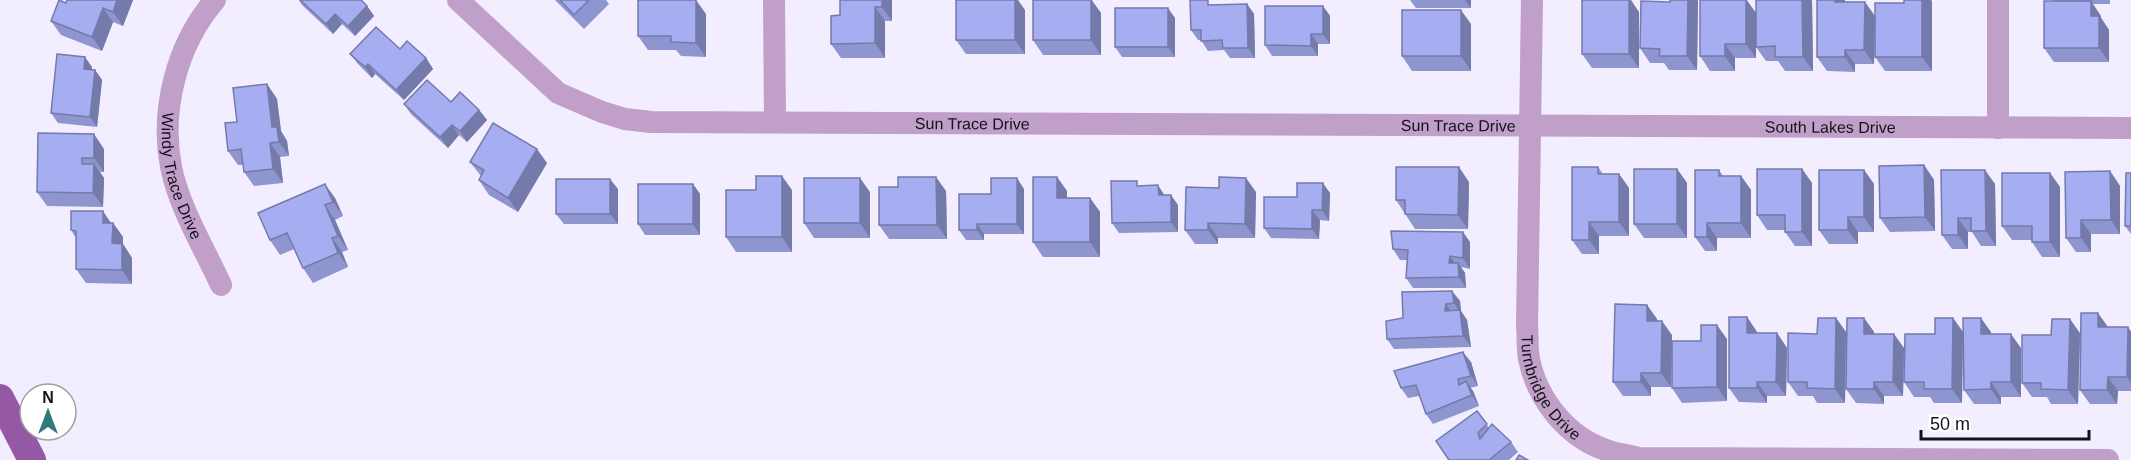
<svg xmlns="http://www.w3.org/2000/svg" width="2131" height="460" viewBox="0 0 2131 460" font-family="Arial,sans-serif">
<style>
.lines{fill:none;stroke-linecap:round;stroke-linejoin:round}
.minor{stroke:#c09fc9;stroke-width:22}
.major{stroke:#9558a5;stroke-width:28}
.wall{fill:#8f96cf}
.shaded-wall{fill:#747aa9}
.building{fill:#a6aef1;stroke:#747aa9;stroke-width:1.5}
.labels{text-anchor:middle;stroke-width:5;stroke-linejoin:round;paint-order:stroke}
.street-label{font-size:16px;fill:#141218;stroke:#fff}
</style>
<rect width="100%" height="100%" fill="#f2edff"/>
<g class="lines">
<!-- minor -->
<g class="minor">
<path id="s1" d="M215,0C177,44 160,109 171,167C179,207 204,248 221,285"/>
<path id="s2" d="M458,0L558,93L602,112L625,119L651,122L2131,128"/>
<path d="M774,0L775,122"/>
<path id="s3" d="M1532,0L1527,326C1528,337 1527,348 1529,359C1537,399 1567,437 1606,450C1617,454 1628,455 1638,458L2108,460"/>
<path d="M1998,128V0"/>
</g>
<!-- major -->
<path class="major" d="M0,398L32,460"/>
</g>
<!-- wall -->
<g class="wall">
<path d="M67,0H133L123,26L113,22L102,51L61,35L51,21L66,3Z"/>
<path d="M299,0H361L367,6L374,16L355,36L342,24L333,34L302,5Z"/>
<path d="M555,0H606L609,4L584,29Z"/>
<path d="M892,0V21H885V58H841L831,44L840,15Z"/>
<path d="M1033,0H1092L1101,13V55H1043L1033,40Z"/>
<path d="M1410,0H1471V8H1416Z"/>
<path d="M1670,0H1698L1697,70H1669L1664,63H1650L1640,48L1670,2Z"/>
<path d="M1700,0H1747L1756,13L1812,0L1813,71H1785L1778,61H1766L1756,47V35V58H1735V71H1710L1700,56Z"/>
<path d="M1817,0H1845V2L1875,16L1874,64H1855V72L1827,71L1817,57Z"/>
<path d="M2052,0H2110V4H2092L2109,30V62H2054L2044,48L2053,1Z"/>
<path d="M1932,1V71H1885L1875,57Z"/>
<path d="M1247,4L1254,14L1255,58H1230L1224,50L1208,51L1201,40H1198L1191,30L1212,5Z"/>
<path d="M1323,6L1330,16V44H1318V56H1272L1265,45Z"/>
<path d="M1025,10V54H966L956,40Z"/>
<path d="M1639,12V68H1592L1582,54Z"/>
<path d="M706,14V57L681,56L676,50H648L638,36Z"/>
<path d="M1175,18V57H1122L1115,47Z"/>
<path d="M1471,24V71H1412L1402,56Z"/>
<path d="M400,49L426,58L433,69L404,100L375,74L372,78L358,64L350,54Z"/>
<path d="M92,67V70H95L102,80L97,127L58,123L51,113Z"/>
<path d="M267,84L277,99L281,131L287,141L289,156L280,157L283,183L254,186L244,172L243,165H238L228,151L237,122Z"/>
<path d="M451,102L479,110L487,120L467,142L459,135L448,148L411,114L404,104Z"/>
<path d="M38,133L104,149V172H100L104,178L103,207L47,206L37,192Z"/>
<path d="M470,162L547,163L518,212L489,195L479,180L481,176Z"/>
<path d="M1924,165L1934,180L1935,231L1890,232L1880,218Z"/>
<path d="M1598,167L1603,174H1619L1629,188V236H1599V254H1582L1572,240Z"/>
<path d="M1677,169L1687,183V238H1644L1634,224Z"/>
<path d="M1802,169L1812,183V246H1795L1785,232V230H1767L1757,215Z"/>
<path d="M1719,170L1723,176H1741L1751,190V238H1717V251H1705L1695,237Z"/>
<path d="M1864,170L1874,184V232H1858V244H1829L1819,230Z"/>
<path d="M1941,170L1995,184L1996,246H1981L1972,232H1968V249H1952L1942,235Z"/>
<path d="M2110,171L2120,186V234H2091V252H2076L2066,238Z"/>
<path d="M2050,173L2060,187V257H2042L2032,242V240H2012L2002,226Z"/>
<path d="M2131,173V234L2125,226Z"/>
<path d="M1057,177L1067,191V198H1090L1100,212V257H1043L1033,242Z"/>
<path d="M1469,182L1468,229H1415L1396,200Z"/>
<path d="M693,184L700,194V235H645L638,224Z"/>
<path d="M618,189V224H564L556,214Z"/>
<path d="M1024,189V234H984V240H966L959,230L991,194Z"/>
<path d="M792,190V252H736L726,237Z"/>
<path d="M946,191L947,239H889L879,225Z"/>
<path d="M870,192V238H814L804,223Z"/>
<path d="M1256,192L1255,238H1218V244H1195L1185,230Z"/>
<path d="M1330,193L1329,221L1320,220L1319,239L1271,238L1264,228L1297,197Z"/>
<path d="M1165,195L1178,205V232L1119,233L1112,223Z"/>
<path d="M335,198L343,216L335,220L348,250L342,252L348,267L313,283L303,268L294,249L280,255L270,240Z"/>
<path d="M110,223H113L123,237V244L132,258V284L86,283L76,269V238L71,230Z"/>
<path d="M1470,242V269L1461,267L1465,273L1466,288H1413L1406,278L1407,260H1400L1393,249Z"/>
<path d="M1452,291L1460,301L1461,311L1467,320L1471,347L1394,349L1387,339L1403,318Z"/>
<path d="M1647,305L1657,319V321L1672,335L1671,387H1651V396H1623L1613,382Z"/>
<path d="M1747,317L1757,332V333H1777L1787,348L1786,396H1767V403L1739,402L1729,388Z"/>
<path d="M1836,318L1846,332L1845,403H1817L1813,396H1798L1788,382L1817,334Z"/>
<path d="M1864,318L1874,332V334L1904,348L1903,396H1884V404L1856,403L1846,389Z"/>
<path d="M1953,318L1963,332L1962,403H1934L1930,397H1914L1904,382L1935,334Z"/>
<path d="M2108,327H2128L2131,332V391H2118L2117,404H2090L2080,390Z"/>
<path d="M1991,332V334L2021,348V397H2001V404H1974L1964,390Z"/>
<path d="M2080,333L2078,404H2051L2047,397H2032L2022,383L2051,335Z"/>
<path d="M1727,339V401L1682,403L1672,388Z"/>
<path d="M1471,362L1478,386L1470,388L1473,391L1479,406L1433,424L1426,414L1419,396L1408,398L1401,388Z"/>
<path d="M1477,411L1489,428L1511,442L1518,452L1509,460H1449Z"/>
</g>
<!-- shaded-wall -->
<g class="shaded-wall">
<path d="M117,0H133L123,26L113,12Z"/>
<path d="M696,0L706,14V57L696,43Z"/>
<path d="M882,0H892V21L882,7Z"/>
<path d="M1015,0H1018L1025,10V54L1015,40Z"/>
<path d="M1091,0L1101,13V55L1091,40Z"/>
<path d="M1465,0H1471V8Z"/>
<path d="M1629,0H1631L1639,12V68L1629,54Z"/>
<path d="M1688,0H1698L1697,70L1687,56Z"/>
<path d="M1746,0L1756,13V58L1746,44Z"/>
<path d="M1802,0H1812L1813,71L1803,57Z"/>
<path d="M1835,0H1845V16L1835,2Z"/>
<path d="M1922,0H1931L1932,1V71L1922,57Z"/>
<path d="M2091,1L2101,16V18L2109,30V62L2099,48L2091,16Z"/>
<path d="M1865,2L1875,16L1874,64L1864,50Z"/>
<path d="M1247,4L1254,14L1255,58L1248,48Z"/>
<path d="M367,6L374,16L355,36L348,26Z"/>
<path d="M1323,6L1330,16V44L1323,34Z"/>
<path d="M875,7L885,21V58L875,43Z"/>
<path d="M103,8L113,22L102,51L92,37Z"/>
<path d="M1168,8L1175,18V57L1168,47Z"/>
<path d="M1461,10L1471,24V71L1461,56Z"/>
<path d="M335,14L342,24L333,34L326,24Z"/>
<path d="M1311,34L1318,44V56L1311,46Z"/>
<path d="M1725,44L1735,58V71L1725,56Z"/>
<path d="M1845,50L1855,64V72L1845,57Z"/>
<path d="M85,57L92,67L91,79L84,69Z"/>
<path d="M426,58L433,69L404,100L396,90Z"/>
<path d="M368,64L375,74L372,78L365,67Z"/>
<path d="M95,70L102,80L97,127L90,117Z"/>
<path d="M267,84L277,99L281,131L287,141L289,156L279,142L272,127Z"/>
<path d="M479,110L487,120L467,142L460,131Z"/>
<path d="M452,125L459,135L448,148L440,137Z"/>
<path d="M94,134L104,149V172L94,158Z"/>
<path d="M270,143L280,157L283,183L273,169Z"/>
<path d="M537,149L547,163L518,212L508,198Z"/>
<path d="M94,164L104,178L103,207L93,193Z"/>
<path d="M1924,165L1934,180L1935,231L1925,217Z"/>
<path d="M1459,167L1469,182L1468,229L1458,215Z"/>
<path d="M1677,169L1687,183V238L1677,224Z"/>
<path d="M1802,169L1812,183V246L1802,232Z"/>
<path d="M1864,170L1874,184V232L1864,217Z"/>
<path d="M1985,170L1995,184L1996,246L1986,231Z"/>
<path d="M2110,171L2120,186V234L2111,220Z"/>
<path d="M2050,173L2060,187V257L2050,242Z"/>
<path d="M1619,174L1629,188V236L1619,222Z"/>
<path d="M782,176L792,190V252L782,237Z"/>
<path d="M1741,176L1751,190V238L1741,223Z"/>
<path d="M936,177L946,191L947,239L937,225Z"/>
<path d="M1057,177L1067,191V212L1057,198Z"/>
<path d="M860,178L870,192V238L860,223Z"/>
<path d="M1017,178L1024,189V234L1017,224Z"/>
<path d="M1246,178L1256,192L1255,238L1245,224Z"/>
<path d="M610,179L618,189V224L610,214Z"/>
<path d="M1323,183L1330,193L1329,221L1322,210Z"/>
<path d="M325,184L335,198L343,216L333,202Z"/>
<path d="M693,184L700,194V235L693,224Z"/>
<path d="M1158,185L1165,196L1159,195Z"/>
<path d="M1171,195L1178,205V232L1171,222Z"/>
<path d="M1090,198L1100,212V257L1090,242Z"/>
<path d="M325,205L335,220L348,250L338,236Z"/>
<path d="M1312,210L1320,220L1319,239L1312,229Z"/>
<path d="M103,211L113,226V223L123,237V244L132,258V284L122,270L103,223Z"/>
<path d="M1848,217L1858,232V244L1848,230Z"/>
<path d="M1958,218L1968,232V249L1958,235Z"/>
<path d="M2081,220L2091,234V252L2081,238Z"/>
<path d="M1589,222L1599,236V254L1589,240Z"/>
<path d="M1208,223L1218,238V244L1208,230Z"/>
<path d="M1707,223L1717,238V251L1707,237Z"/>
<path d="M977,224L984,234V240L977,230Z"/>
<path d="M1463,232L1470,242V269L1463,258Z"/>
<path d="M332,238L342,252L348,267L338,253Z"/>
<path d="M1450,256L1457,267L1449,263Z"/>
<path d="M1458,263L1465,273L1466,288L1459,277Z"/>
<path d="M1452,291L1460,301L1461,311L1467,320L1471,347L1463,336L1460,312L1454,303Z"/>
<path d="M1446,304L1453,314L1445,311Z"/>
<path d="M1647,305L1657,319V335L1647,321Z"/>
<path d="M2098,313L2108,327H2098Z"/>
<path d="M1747,317L1757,332V347L1747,333Z"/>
<path d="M1836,318L1846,332L1845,403L1835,389Z"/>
<path d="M1864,318L1874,332V348L1864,334Z"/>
<path d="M1953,318L1963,332L1962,403L1952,389Z"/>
<path d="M1981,318L1991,332V348L1981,334Z"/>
<path d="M2070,319L2080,333L2078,404L2068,390Z"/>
<path d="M1662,321L1672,335L1671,387L1661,373Z"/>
<path d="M1717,325L1727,339V401L1717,387Z"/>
<path d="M2128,327L2131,332V383L2127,377Z"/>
<path d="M1777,333L1787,348L1786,396L1776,382Z"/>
<path d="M1894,334L1904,348L1903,396L1893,382Z"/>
<path d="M2011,334L2021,348V397L2011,382Z"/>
<path d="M1463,352L1471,362L1478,386L1471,376Z"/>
<path d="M1641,373L1651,387V396L1641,382Z"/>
<path d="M2108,377L2118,391L2117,404L2107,390Z"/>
<path d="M1466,381L1473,391L1479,406L1472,395Z"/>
<path d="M1757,382L1767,396V403L1757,388Z"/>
<path d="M1874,382L1884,396V404L1874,389Z"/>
<path d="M1991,382L2001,397V404L1991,389Z"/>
</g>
<!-- building -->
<g class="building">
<path d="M59,0L66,3L67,0H117L113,12L103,8L92,37L51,21Z"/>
<path d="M300,0H361L367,6L348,26L335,14L326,24Z"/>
<path d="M560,0H589L574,15Z"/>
<path d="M638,0H696V43L671,42V36H638Z"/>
<path d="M840,0H882V7H875V43L831,44V16L840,15Z"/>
<rect x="956" y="0" width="59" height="40"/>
<rect x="1033" y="0" width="58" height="40"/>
<path d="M1190,0H1208V5L1247,4L1248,48H1223L1222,40L1201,41V30H1191Z"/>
<rect x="1582" y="0" width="47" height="54"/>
<path d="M1670,0H1688L1687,56H1659L1660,49L1640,48L1641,1L1670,2Z"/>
<path d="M1700,0H1746V44H1725V56H1700Z"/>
<path d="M1756,0H1802L1803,57H1775V46L1756,47Z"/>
<path d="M1817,0H1835V2H1865L1864,50H1845V57H1817Z"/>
<path d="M1904,0H1922V57H1875V3H1904Z"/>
<path d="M2044,1H2091V16H2099V48H2044Z"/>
<path d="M1265,6H1323V34H1311V46L1265,45Z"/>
<rect x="1115" y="8" width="53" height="39"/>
<rect x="1402" y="10" width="59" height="46"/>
<path d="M376,27L400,49L407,41L426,58L396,90L368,64L365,67L350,54Z"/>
<path d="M57,54L85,57L84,69L95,70L90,117L51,113Z"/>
<path d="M427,80L451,102L460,92L479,110L460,131L452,125L440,137L404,104Z"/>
<path d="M267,84L272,127H277L279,142L270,143L273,169L244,172L241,149L228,151L225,123L237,122L233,88Z"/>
<path d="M493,123L537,149L508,198L479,180L484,170L470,162Z"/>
<path d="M38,133L94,134V158H82V164H94L93,193L37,192Z"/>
<path d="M1924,165L1925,217L1880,218L1879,166Z"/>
<path d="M1396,167H1459L1458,215L1405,214V200H1396Z"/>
<path d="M1572,167H1598V174H1619V222H1589V240H1572Z"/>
<rect x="1634" y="169" width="43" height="55"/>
<path d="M1757,169H1802V232H1785V215H1757Z"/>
<path d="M1695,170H1719V176H1741V223H1707V237H1695Z"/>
<path d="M1819,170H1864V217H1848V230H1819Z"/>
<path d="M1941,170H1985L1986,231H1971V218H1958V235H1942Z"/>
<path d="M2110,171L2111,220H2081V238H2066L2065,172Z"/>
<path d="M2002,173H2050V242H2032V226H2002Z"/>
<path d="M2126,173H2131V226H2125Z"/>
<path d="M756,176H782V237H726V190H756Z"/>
<path d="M898,177H936L937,225H879V187H898Z"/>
<path d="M1033,177H1057V198H1090V242H1033Z"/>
<path d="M1219,177L1246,178L1245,224L1208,223V230H1185L1186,187L1219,188Z"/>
<rect x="804" y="178" width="56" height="45"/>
<path d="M991,178H1017V224H977V230H959V194H991Z"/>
<rect x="556" y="179" width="54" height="35"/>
<path d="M1111,181H1137V186L1158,185L1159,195H1171V222L1112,223Z"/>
<path d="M1297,183H1323L1322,210H1312V229L1264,228V197H1297Z"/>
<path d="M325,184L333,202L325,205L338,236L332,238L338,253L303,268L287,233L270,240L258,213Z"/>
<rect x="638" y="184" width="55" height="40"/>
<path d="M71,211H103V223H113L112,243L122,244V270L76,269V231L71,230Z"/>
<path d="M1391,231L1463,232V258L1450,256L1449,263H1458L1459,277L1406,278L1408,250L1393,249Z"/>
<path d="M1452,291L1454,303L1446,304L1445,311L1460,310L1463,336L1387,339L1386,321L1403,318L1402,292Z"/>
<path d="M1615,304L1647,305V321H1662L1661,373H1641V382H1613Z"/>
<path d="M2081,313H2098V327H2128L2127,377H2108L2107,390H2080Z"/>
<path d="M1729,317H1747V333H1777L1776,382H1757V388H1729Z"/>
<path d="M1818,318H1836L1835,389L1807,388V382H1788V333L1817,334Z"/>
<path d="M1847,318H1864V334H1894L1893,382H1874V389H1846Z"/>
<path d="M1935,318H1953L1952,389H1924V382H1904L1905,334H1935Z"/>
<path d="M1963,318H1981V334H2011V382H1991V389L1964,390Z"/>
<path d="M2052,319H2070L2068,390L2041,389V383H2022V335H2051Z"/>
<path d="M1701,325H1717V387L1672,388V341H1701Z"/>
<path d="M1463,352L1471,376L1458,379L1459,385L1466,381L1472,395L1426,414L1416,385L1401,388L1394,371Z"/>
<path d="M1477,411L1487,424L1478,433L1480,439L1492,424L1511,442L1489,460H1449L1436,441Z"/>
<path d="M1519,455L1528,460H1516Z"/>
</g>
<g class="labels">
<!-- street labels -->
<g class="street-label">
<text dy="6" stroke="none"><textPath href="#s2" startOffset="556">Sun Trace Drive</textPath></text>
<text dy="6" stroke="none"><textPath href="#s2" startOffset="1042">Sun Trace Drive</textPath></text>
<text dy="6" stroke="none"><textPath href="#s2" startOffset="1414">South Lakes Drive</textPath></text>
<text dy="6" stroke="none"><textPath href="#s1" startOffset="189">Windy Trace Drive</textPath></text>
<text dy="6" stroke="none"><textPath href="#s3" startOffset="394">Turnbridge Drive</textPath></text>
</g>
</g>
<!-- north arrow -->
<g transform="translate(48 412)"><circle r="28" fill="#ffffff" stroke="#a1a0a3" stroke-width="1.5"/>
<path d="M0-4.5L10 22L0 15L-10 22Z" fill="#2f797c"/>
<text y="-9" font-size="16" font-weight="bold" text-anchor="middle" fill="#141218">N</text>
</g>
<!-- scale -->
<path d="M1921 430v9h168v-9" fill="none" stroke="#141218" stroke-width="3"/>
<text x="1930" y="430" font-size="18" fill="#141218" stroke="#ffffff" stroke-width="4.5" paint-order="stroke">50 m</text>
</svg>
